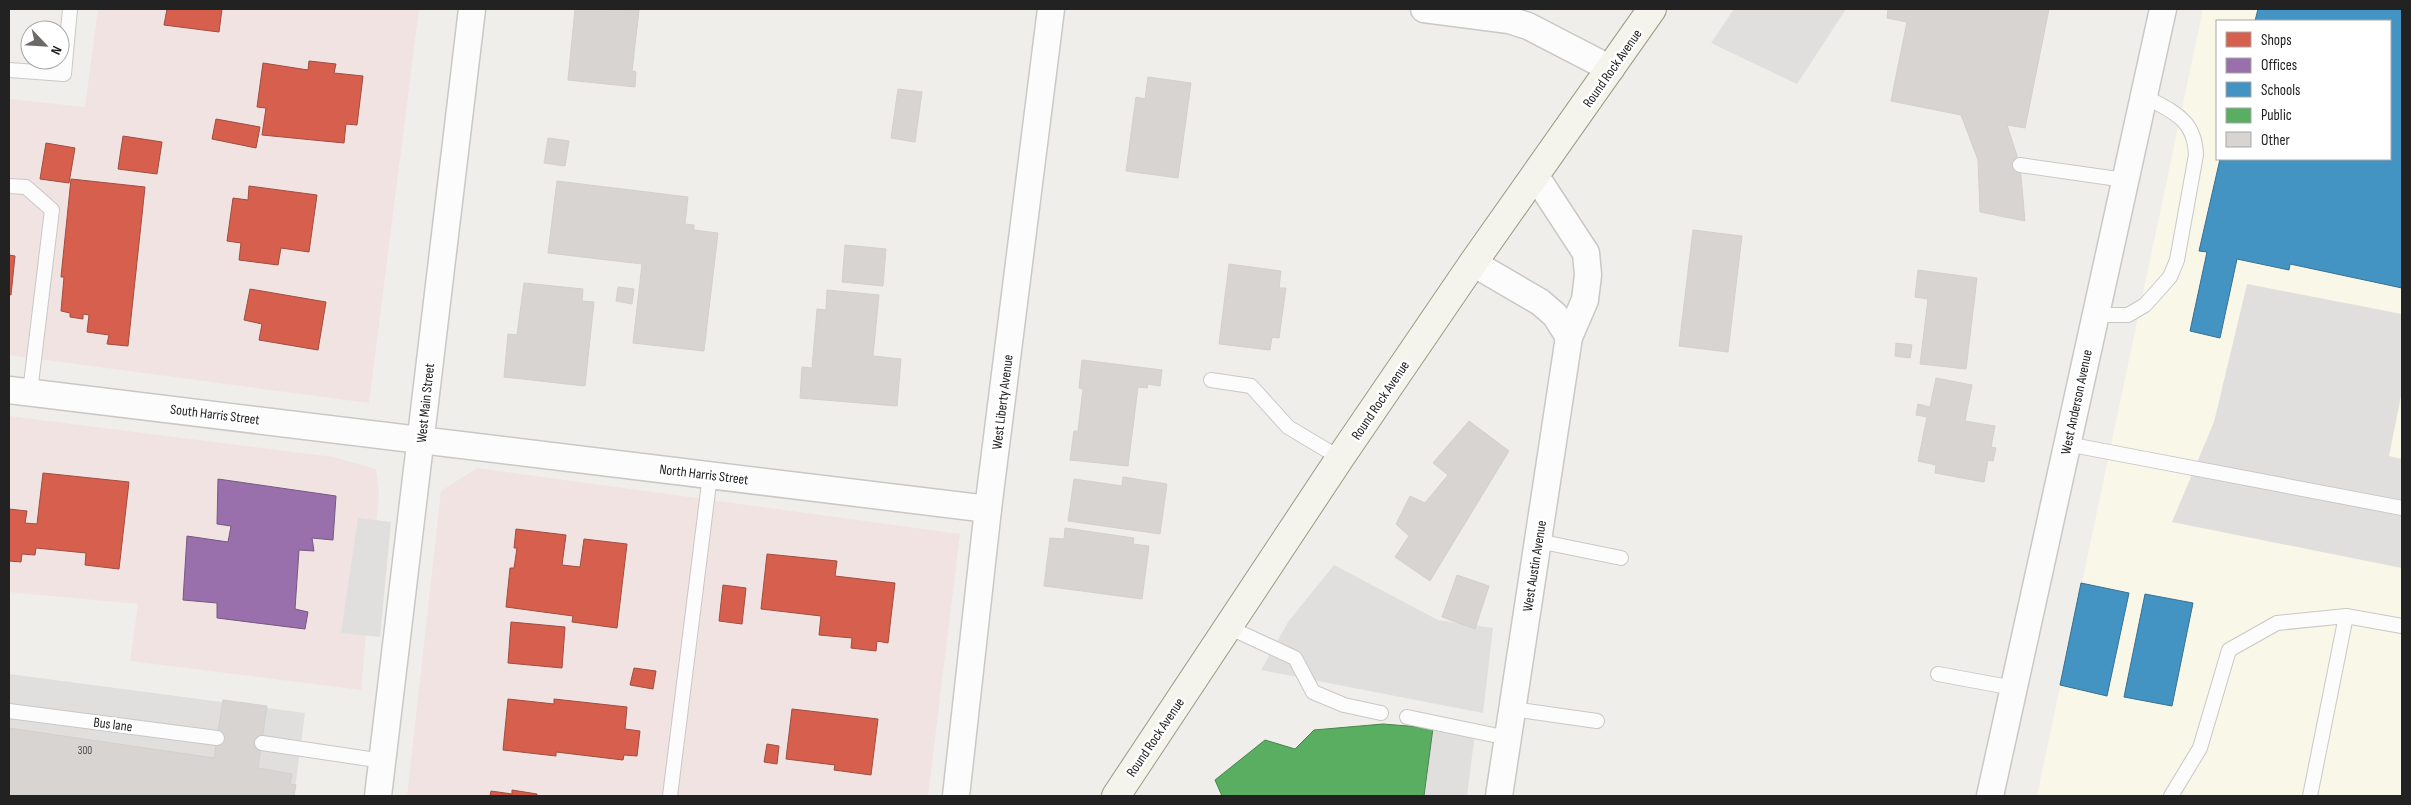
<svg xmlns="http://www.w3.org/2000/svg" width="2411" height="805" viewBox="0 0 2411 805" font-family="'Sofia Sans Condensed',sans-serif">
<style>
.commercial{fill:#f1e3e1}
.education{fill:#f8f7e8;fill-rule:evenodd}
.parking{fill:#e0dfde}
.shops{fill:#d6604d;stroke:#a04d40}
.offices{fill:#9970ab;stroke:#755982}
.schools{fill:#4393c3;stroke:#397193}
.public{fill:#5aae61;stroke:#49844e}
.building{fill:#d7d4d2;stroke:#d3d0cc}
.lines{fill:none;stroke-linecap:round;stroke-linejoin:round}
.lane-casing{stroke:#c9c8c7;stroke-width:16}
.street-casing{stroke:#c9c8c7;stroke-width:29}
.secondary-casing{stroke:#999a82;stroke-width:30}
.lane{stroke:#fdfcfc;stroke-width:14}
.street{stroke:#fdfcfc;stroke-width:26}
.secondary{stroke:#f4f4ed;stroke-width:28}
.labels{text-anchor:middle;stroke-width:5;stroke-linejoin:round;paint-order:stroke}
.number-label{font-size:11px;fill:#4f4e4e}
.street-label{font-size:14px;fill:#222;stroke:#fff}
</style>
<rect width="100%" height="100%" fill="#f0eeeb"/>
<!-- commercial -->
<g class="commercial">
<path d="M98,9H419L369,403L9,355V99L85,107Z"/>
<path d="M9,416L334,457L376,469L379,495L361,690L130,661L138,604L9,592Z"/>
<path d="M477,468L960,534L928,796H407L441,491Z"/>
</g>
<!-- education -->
<path class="education" d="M2203,9H2402V796H2037ZM2217,21H2390V159H2217Z"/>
<!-- parking -->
<g class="parking">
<path d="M1734,9H1846L1797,84L1711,43Z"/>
<path d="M2247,284L2402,314V391L2389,456L2402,459V568L2172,522L2214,422Z"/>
<path d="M358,518L391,522L380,637L341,633Z"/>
<path d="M1334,565L1438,620L1493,628L1483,713L1261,670L1288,622Z"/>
<path d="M9,674L305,713L294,796H9Z"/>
<path d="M1433,728L1475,733L1467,796H1425Z"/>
</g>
<!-- shops -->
<g class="shops">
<path d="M167,9H222L219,32L164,25Z"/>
<path d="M309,61L336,64L334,73L363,76L357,125L346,124L344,143L262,135L266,108L257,107L263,63L308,70Z"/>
<path d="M216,119L260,127L256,148L212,139Z"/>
<path d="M123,136L162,142L157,174L118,169Z"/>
<path d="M46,143L75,148L69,183L40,179Z"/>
<path d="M71,179L145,187L128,346L107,344L109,335L87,332L89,315L83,314V319L70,317V313L61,311L64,277H61Z"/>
<path d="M249,186L317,195L309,252L281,248L278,265L239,260L241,243L227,241L233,198L248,200Z"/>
<path d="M9,255L15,256L11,295L9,294Z"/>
<path d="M250,289L326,302L318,350L259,340L262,324L244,320Z"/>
<path d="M43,473L129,482L119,569L85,565L86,553L36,548L35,555L22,554L21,562L9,561V509L27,511L25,523L37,524Z"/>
<path d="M516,529L566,535L562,565L580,567L584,539L627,544L617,628L572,622L573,616L506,607L510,568H514L517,548H514Z"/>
<path d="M767,554L837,561L835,576L895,583L888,643L877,641L876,651L851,648L852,638L819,635L821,616L761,609Z"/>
<path d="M723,585L746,588L742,624L719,621Z"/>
<path d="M511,622L565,627L562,668L508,663Z"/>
<path d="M634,668L656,671L653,689L630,685Z"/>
<path d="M508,699L554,704V699L627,707L625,729L640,731L637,756L624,755L623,760L556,752V756L503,750Z"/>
<path d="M792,709L878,719L871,775L834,770L835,765L786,759Z"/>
<path d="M767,744L779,746L777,764L764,762Z"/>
<path d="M512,790L537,794V796H490L491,791L512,794Z"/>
</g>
<!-- offices -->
<path class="offices" d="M218,479L336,496L333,540L312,538L314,551L299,550L295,609L308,612L305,629L217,618V603L183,600L187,536L228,542L231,526L217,524Z"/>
<!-- schools -->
<g class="schools">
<path d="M2258,9H2402V288L2290,264L2289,270L2237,259L2220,338L2190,331L2207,252L2199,251L2220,159H2390V21H2255Z"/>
<path d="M2081,583L2129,593L2107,696L2060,685Z"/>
<path d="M2145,594L2193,603L2172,706L2124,697Z"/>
</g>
<!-- public -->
<path class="public" d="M1383,724L1433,728L1424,796H1222L1215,780L1265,740L1295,749L1314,730Z"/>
<!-- building -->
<g class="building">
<path d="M575,9L639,10L632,71L636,72L635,87L568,80Z"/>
<path d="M1888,9H2049L2025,128L2007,125L2020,165L2025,221L1980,212L1978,160L1961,115L1891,101L1907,22L1887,18Z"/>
<path d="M1148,77L1191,83L1178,178L1126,171L1136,97L1145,99Z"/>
<path d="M898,89L922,92L915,142L891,138Z"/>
<path d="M548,138L569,141L565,166L544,163Z"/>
<path d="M557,181L688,197L685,224L694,225V230L718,233L704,351L633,343L642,264L548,253Z"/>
<path d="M1693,230L1742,236L1728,352L1679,346Z"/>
<path d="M845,245L886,249L883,286L842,282Z"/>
<path d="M1229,264L1281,271L1279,288H1286L1279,338L1272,337L1270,350L1219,344Z"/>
<path d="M1918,270L1977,278L1966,369L1920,364L1928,299L1915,297Z"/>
<path d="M524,283L583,289L582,301L594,302L585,386L504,377L508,334L517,335Z"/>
<path d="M618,287L634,289L632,304L616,301Z"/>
<path d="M827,290L879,295L873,356L901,359L897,406L800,398L802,367L812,368L817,309L826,310Z"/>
<path d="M1896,343L1912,345L1910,358L1895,356Z"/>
<path d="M1082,360L1162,370L1160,386L1148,384L1147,388L1138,387L1128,466L1070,460L1074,431H1078L1083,389L1079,388Z"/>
<path d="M1936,378L1972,385L1965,421L1995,426L1991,447L1996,448L1993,461L1988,460L1984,482L1935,473L1936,465L1918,461L1927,417L1916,415L1918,404L1930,407Z"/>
<path d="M1469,421L1509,451L1430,581L1395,557L1409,536L1396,524L1410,496L1425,503L1448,475L1433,463Z"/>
<path d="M1123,477L1167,484L1160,534L1068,521L1074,479L1122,486Z"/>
<path d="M1065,528L1134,538L1133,544L1149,546L1142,599L1044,586L1050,538L1064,539Z"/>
<path d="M1457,575L1489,586L1475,629L1442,617Z"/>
<path d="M223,700L267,706L258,768L292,774L290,784L296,785L294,796H9V728L214,758Z"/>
</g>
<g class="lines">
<!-- lane casing -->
<g class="lane-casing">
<g id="lane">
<path d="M9,70L64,74L70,9"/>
<path d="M2020,165L2125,180"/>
<path d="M9,186L26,187L52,210L30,392"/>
<path d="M2096,315H2128L2145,305L2170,277L2177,260L2196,155C2195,119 2173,112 2144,96"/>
<path d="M1211,380L1251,386L1288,427L1340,458"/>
<path d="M2067,444L2402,508"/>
<path d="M1538,541L1621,558"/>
<path d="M1228,627L1295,658L1313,692L1344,705L1381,713"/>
<path d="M1938,674L2014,688"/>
<path d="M1512,709L1597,721"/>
<path d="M9,711L217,738"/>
<path d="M1407,717L1508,738"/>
<path d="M262,743L383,761"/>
<path d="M670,796L710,475"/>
<path d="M2171,796L2200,748L2229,650L2277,623L2346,616"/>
<path d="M2310,796L2346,616L2402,626"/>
</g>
</g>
<!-- street casing -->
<g class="street-casing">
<g id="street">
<path d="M1424,9L1509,20L1528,26L1611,69"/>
<path d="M1473,263L1540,302L1555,315L1569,337"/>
<path d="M9,390L988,509"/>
<path d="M378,796L472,9"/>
<path d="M956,796L988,509L1051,9"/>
<path d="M1499,796L1569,337L1585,300L1588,275L1586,253L1535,175"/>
<path d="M1990,796L2163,9"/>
</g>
</g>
<!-- secondary casing -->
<g class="secondary-casing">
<path id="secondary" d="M1116,796L1340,458L1473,263L1652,9"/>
</g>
<!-- lane -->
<use href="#lane" class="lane"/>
<!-- street -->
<use href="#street" class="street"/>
<!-- secondary -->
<use href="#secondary" class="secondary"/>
</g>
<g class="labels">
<!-- number labels -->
<g class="number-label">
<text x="85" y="754">300</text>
</g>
<!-- street labels -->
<g class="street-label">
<text transform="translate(1612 68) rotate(-55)" y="5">Round Rock Avenue</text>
<text transform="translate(1380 400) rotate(-56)" y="5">Round Rock Avenue</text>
<text transform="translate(1002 402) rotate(-83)" y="5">West Liberty Avenue</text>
<text transform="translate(2076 402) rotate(-78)" y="5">West Anderson Avenue</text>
<text transform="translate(425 403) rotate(-84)" y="5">West Main Street</text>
<text transform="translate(215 414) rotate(7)" y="5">South Harris Street</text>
<text transform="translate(704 474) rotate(7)" y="5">North Harris Street</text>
<text transform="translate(1534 566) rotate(-81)" y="5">West Austin Avenue</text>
<text transform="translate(113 724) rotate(7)" y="5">Bus lane</text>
<text transform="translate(1155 737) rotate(-56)" y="5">Round Rock Avenue</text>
</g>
</g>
<!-- border -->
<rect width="2411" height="805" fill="none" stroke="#222222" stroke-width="20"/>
<!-- legend -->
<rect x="2216" y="20" width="175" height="140" fill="#ffffff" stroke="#a7a7a7"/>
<rect x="2226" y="32" width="25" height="15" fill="#d6604d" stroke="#a7a7a7"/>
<text x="2261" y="45" font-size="15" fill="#222222">Shops</text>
<rect x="2226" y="58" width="25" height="15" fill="#9970ab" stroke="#a7a7a7"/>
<text x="2261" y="70" font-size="15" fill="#222222">Offices</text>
<rect x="2226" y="82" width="25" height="15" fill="#4393c3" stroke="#a7a7a7"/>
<text x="2261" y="95" font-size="15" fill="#222222">Schools</text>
<rect x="2226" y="108" width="25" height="15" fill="#5aae61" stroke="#a7a7a7"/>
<text x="2261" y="120" font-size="15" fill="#222222">Public</text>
<rect x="2226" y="132" width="25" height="15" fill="#d7d4d2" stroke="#a7a7a7"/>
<text x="2261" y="145" font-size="15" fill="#222222">Other</text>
<!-- north arrow -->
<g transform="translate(45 45) rotate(115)"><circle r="24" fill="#ffffff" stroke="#a7a7a7"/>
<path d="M0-4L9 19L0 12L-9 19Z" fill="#6a6968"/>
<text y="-8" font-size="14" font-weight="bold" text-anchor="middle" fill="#222222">N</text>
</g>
</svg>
